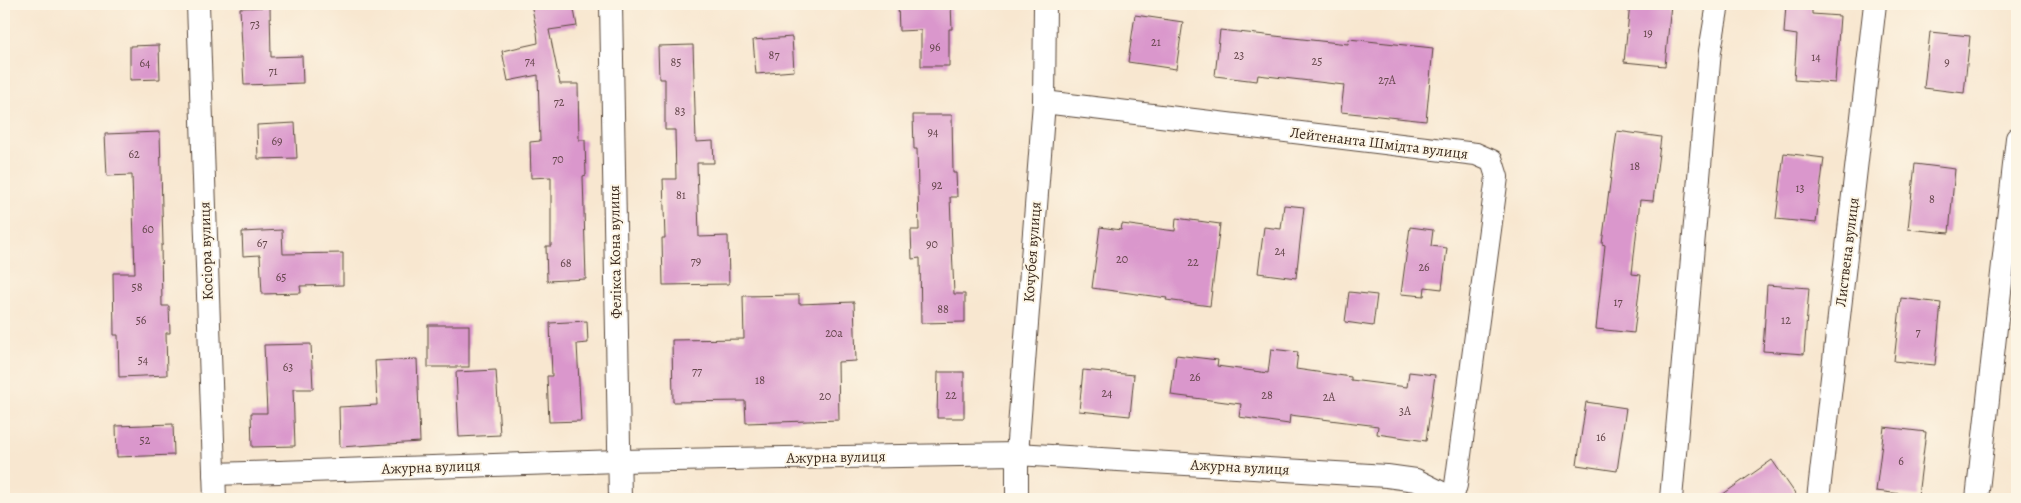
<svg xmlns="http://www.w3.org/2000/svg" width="2021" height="503" viewBox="0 0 2021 503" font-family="Alegreya,serif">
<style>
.building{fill:#da97cc}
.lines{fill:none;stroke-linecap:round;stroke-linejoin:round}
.minor-casing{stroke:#574639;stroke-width:24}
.minor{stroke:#fff;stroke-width:22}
.labels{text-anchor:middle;stroke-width:4;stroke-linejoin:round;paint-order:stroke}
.number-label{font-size:12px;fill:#63454a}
.street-label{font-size:15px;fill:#3b2a1e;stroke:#fcf5e5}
</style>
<rect width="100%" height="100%" fill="#fcf5e5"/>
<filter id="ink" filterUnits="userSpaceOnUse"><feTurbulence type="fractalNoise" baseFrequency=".02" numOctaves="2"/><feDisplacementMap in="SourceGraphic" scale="10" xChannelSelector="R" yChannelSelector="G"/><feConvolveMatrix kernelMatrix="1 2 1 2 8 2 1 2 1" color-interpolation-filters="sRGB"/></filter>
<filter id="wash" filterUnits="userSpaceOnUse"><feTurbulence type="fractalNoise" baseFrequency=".0096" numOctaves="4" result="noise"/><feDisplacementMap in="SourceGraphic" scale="20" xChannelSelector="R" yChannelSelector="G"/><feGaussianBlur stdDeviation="1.12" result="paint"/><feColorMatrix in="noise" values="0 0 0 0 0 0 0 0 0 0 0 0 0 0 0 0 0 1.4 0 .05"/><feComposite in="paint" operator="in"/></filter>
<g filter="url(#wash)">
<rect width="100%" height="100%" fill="#f8e7d0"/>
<g id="blocks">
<!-- building -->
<g class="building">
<path d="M531,4H573L577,26L549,30L560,84H578L579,140H585L586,175L583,176L586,279L547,281L546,246H551V177L531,178L530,142L540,141L538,75L508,81L502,51L538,43L537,32Z"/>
<path d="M898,4H951L952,29H949V66H921V30L899,31Z"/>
<path d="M1630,4H1671L1665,66L1624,62Z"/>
<path d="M1786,4H1812V14L1840,16L1835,83L1794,80L1797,35L1784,33Z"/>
<path d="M270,7L271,57L302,56L303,83L244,85L240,8Z"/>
<path d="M1135,15L1183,22L1176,69L1128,62Z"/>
<path d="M1220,30L1348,44L1349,39L1433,48L1426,121L1341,112L1344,85L1258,75L1257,81L1215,76Z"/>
<path d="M1930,32L1970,36L1964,93L1924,88Z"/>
<path d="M792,37L794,71L756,74L753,40Z"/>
<path d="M159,45L160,79L130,80V46Z"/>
<path d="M693,45L696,142L713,141L714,163H697L699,237L728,236L729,284L663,285L662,238H665L663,179H676L675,130H665V79H659L658,46Z"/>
<path d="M913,115H952L953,173H956L957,197H950L954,294H965V322L921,323L920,258L912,259L911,230H919L917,149H914Z"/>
<path d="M295,123L297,158L258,159L257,125Z"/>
<path d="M1617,131L1661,137L1653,201L1640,200L1632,274L1641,275L1634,333L1596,329L1605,245L1602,244Z"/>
<path d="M160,132L163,245H161L162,306H169L170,333H166L167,375L119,377L118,335H114L113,273H135L132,175L107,176L105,134Z"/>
<path d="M1784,153L1824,158L1816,223L1776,219Z"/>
<path d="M1915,164L1955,169L1949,233L1908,229Z"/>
<path d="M1284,205L1304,207L1296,278L1258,273L1264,227L1281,229Z"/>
<path d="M1176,218L1220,224L1210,306L1166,300L1167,298L1092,288L1100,227L1121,230L1122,224L1175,231Z"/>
<path d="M1410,227L1433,230L1431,246L1447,248L1442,289L1425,287L1424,296L1401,294Z"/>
<path d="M282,230L283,254L343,253V285L300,286L301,293L262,294L260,255L243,256L242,232Z"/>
<path d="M1767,285L1809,288L1804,354L1763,351Z"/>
<path d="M1349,292L1377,295L1373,326L1345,322Z"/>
<path d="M799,295V304L854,302L856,361L838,362L839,420L746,423L745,401L673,402L672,340L744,339L743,296Z"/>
<path d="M1901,298L1941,303L1935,365L1894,361Z"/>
<path d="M587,321L588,343L577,344L581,421L549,422L547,376H552L550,323Z"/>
<rect x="428" y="325" width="41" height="42"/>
<path d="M311,344L313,389H293L295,446L252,447L251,413H267L264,345Z"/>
<path d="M1271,349L1298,352L1296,369L1351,377V380L1407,387L1409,372L1435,375L1426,441L1377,434L1378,426L1290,415L1289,424L1239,417L1241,404L1171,395L1176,355L1218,360L1217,366L1268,373Z"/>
<path d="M417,359L420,442L340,447L339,407L377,405L375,361Z"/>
<path d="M496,370L500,435L459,437L456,372Z"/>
<path d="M1083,370L1134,375L1130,416L1079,411Z"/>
<path d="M938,372H964V418H937Z"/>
<path d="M1586,402L1626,408L1617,471L1577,465Z"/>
<path d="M173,424L174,455L117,457L116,426Z"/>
<path d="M1884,427L1926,432L1918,496L1876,491Z"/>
<path d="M1772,460L1799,499H1716Z"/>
</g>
</g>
</g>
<g filter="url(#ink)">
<use href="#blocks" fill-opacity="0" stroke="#574639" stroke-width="1"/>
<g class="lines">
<!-- minor casing -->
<g class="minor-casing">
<g id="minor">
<path d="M198,4L215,499"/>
<path d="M611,4L620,499"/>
<path d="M1044,102L1476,154L1492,161L1497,177L1456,485L1452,499"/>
<path d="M214,474L619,461L1017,454L1387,476L1416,480L1452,498"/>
<path d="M1017,499V454L1044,102L1045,4"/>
<path d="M1671,499L1710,51L1718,4"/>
<path d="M1818,499L1875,4"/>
<path d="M1977,499L2017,138"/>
</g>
</g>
<!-- minor -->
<use href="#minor" class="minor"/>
</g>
</g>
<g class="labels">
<!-- number labels -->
<g class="number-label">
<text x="255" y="28">73</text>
<text x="1648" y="37">19</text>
<text x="1156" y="46">21</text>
<text x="935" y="51">96</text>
<text x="774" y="59">87</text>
<text x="1239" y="59">23</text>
<text x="1816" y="61">14</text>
<text x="530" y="65">74</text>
<text x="1317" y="65">25</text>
<text x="676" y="66">85</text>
<text x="1947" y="66">9</text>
<text x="145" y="67">64</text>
<text x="273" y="75">71</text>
<text x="1387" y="84">27А</text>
<text x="559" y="106">72</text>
<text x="680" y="115">83</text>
<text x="933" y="136">94</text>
<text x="277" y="145">69</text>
<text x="134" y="158">62</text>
<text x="558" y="163">70</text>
<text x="1635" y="170">18</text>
<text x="937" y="189">92</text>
<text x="1800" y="192">13</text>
<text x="681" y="199">81</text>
<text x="1932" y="203">8</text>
<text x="148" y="233">60</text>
<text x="262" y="247">67</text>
<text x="932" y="248">90</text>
<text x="1280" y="255">24</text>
<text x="1122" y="263">20</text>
<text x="696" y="265">79</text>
<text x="1193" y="266">22</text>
<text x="566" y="267">68</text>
<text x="1424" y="271">26</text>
<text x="281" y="281">65</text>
<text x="137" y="291">58</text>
<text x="1618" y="306">17</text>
<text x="943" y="313">88</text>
<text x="141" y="324">56</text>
<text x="1786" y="324">12</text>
<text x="1918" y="336">7</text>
<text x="834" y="337">20а</text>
<text x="143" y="364">54</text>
<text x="288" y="371">63</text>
<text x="697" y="375">77</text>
<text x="1195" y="381">26</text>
<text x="760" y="384">18</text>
<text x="1107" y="397">24</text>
<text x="951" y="399">22</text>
<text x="1267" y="399">28</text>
<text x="825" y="400">20</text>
<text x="1329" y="401">2А</text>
<text x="1405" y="415">3А</text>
<text x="1601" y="441">16</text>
<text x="145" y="444">52</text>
<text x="1901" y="465">6</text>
</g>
<!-- street labels -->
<g class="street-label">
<text transform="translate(1379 143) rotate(7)" y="5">Лейтенанта Шмідта вулиця</text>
<text transform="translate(206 251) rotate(-92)" y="5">Косіора вулиця</text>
<text transform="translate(615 252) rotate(-91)" y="5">Фелікса Кона вулиця</text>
<text transform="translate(1032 252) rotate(-86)" y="5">Кочубея вулиця</text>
<text transform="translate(1847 252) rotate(-83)" y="5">Листвена вулиця</text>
<text transform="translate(836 457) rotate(-1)" y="5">Ажурна вулиця</text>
<text transform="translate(431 467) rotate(-2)" y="5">Ажурна вулиця</text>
<text transform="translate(1240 467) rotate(3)" y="5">Ажурна вулиця</text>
</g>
</g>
<!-- margin -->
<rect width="2021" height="503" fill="none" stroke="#fcf5e5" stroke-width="20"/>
</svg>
